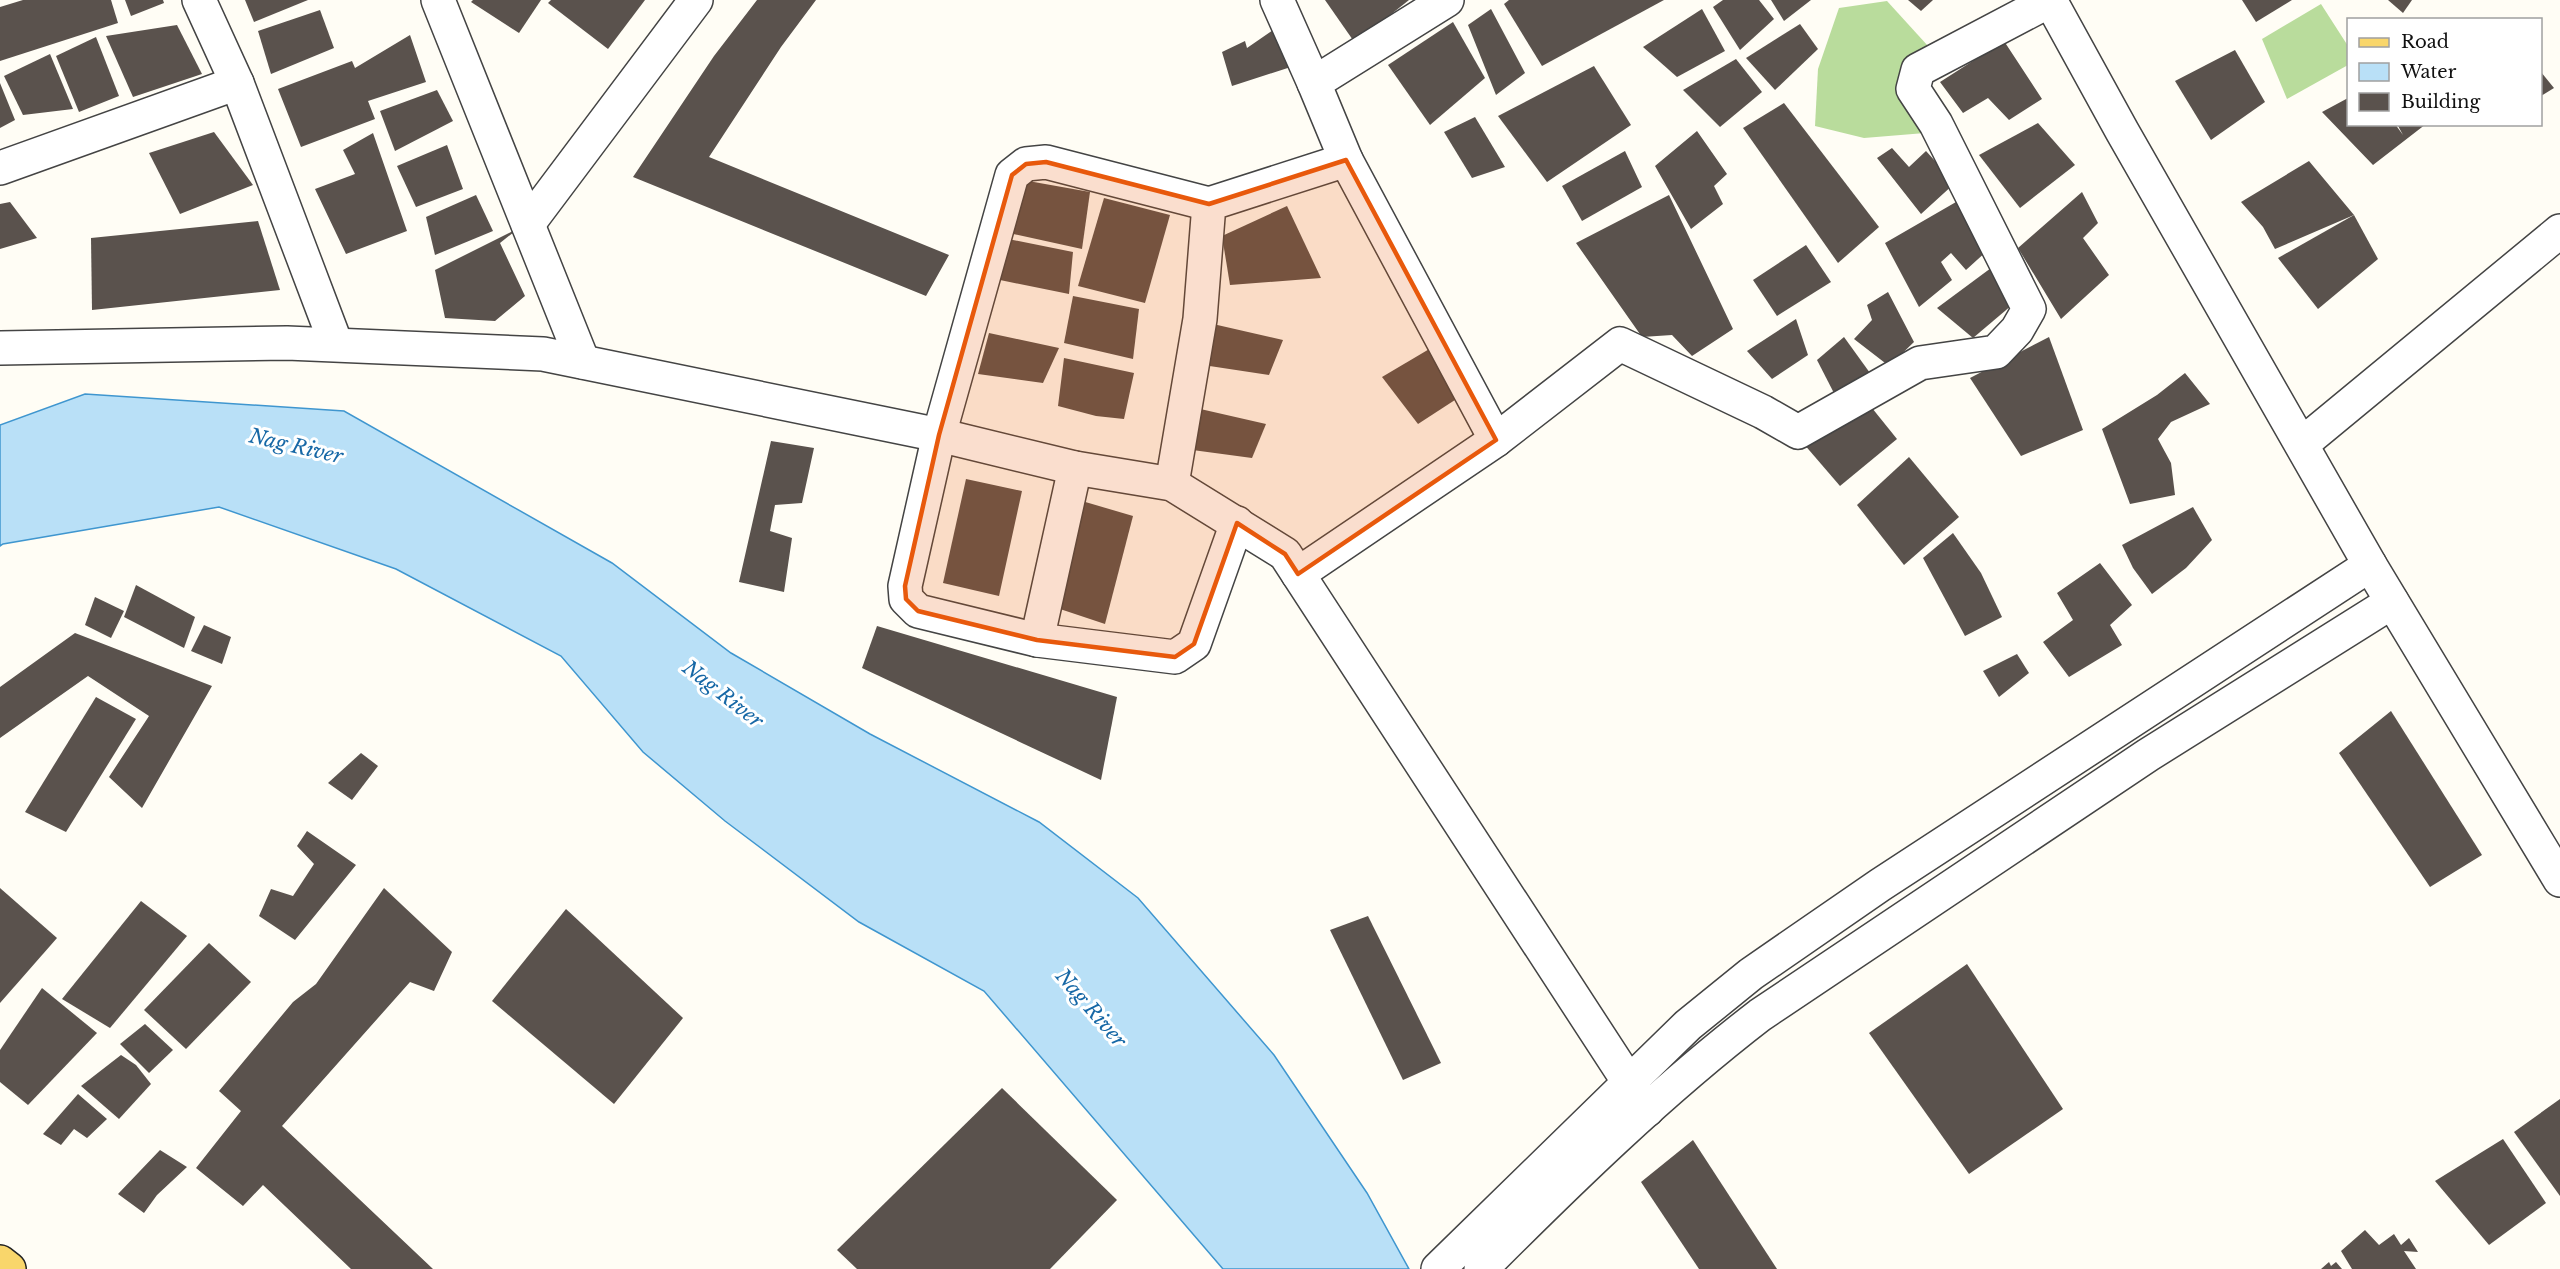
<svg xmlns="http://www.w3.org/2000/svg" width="2560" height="1269" viewBox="0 0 2560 1269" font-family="'Libre Baskerville',serif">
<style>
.forest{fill:#b9dc9c}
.water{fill:#b9e0f7;stroke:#3f96cf;stroke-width:1.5}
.building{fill:#5a524d}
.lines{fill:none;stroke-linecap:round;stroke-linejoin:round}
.minor-casing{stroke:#444;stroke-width:36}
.major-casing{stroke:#222;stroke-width:36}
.minor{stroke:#fff;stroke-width:33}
.major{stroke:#f9d66b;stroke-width:33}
.marked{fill:#e8590c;fill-opacity:0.2;stroke:#e8590c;stroke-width:4.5;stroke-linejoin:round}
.labels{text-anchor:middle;stroke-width:6;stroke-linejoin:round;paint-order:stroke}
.water-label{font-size:20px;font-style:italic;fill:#1768a6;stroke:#fff}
</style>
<rect width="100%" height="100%" fill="#fffdf5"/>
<!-- forest -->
<g class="forest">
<path d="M1887,1L1928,46L1925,133L1864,138L1815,126L1818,69L1839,8Z"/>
<path d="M2321,4L2348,46V65L2287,99L2262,39Z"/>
</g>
<!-- water -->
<path class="water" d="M85,394L344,411L612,563L731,653L870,734L1039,822L1138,898L1274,1055L1367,1193L1409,1269H1223L984,991L859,922L725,821L643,752L561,656L396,569L219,507L3,544L0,546V425Z"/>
<!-- building -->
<g class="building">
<path d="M23,0H111L118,23L0,61V7Z"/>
<path d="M125,0H163L164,3L131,16Z"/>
<path d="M245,0H308L254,22Z"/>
<path d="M473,0H541L519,33L471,2Z"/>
<path d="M551,0H645L608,49L548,3Z"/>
<path d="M757,0H816L781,47L709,157L949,255L926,296L633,177L714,56Z"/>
<path d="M1325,0H1409L1355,43Z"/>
<path d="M1509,0H1664L1542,66L1504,4Z"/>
<path d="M1723,0H1759L1774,19L1740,50L1713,7Z"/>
<path d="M1771,0H1811L1784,21Z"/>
<path d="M1908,0H1933L1921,11Z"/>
<path d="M2242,0H2292L2256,22Z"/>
<path d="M2388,0H2412L2403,13Z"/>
<path d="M1491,9L1525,73L1496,95L1468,25Z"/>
<path d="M1702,9L1725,51L1677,77L1643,47Z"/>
<path d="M320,10L334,48L271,74L258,31Z"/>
<path d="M1453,22L1485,78L1430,125L1388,65Z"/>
<path d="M1800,24L1818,49L1775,90L1746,58Z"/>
<path d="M177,25L202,74L133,97L106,36Z"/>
<path d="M1276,28L1297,65L1232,86L1222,52L1245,41L1247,48Z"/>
<path d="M410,35L426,82L368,101L375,119L301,147L278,89L352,61L355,68Z"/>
<path d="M96,37L119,96L79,112L56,56Z"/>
<path d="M2004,41L2042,99L2009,120L1988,98L1963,113L1940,82Z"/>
<path d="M2235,50L2265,102L2211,140L2175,81Z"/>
<path d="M50,54L73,109L23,115L4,76Z"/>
<path d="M1736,59L1762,92L1720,127L1683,90Z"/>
<path d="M1594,66L1631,125L1547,182L1498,116Z"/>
<path d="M2541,72L2554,88L2541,96Z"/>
<path d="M0,83L15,120L0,128Z"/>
<path d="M437,90L453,121L395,151L380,111Z"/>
<path d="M2348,98V124H2395L2403,135L2397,124H2426L2373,165L2322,112Z"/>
<path d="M1784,103L1879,227L1838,263L1743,128Z"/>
<path d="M1475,117L1505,167L1472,178L1444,132Z"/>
<path d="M2038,123L2075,165L2020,208L1979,155Z"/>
<path d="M1697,131L1727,174L1714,186L1723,204L1691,229L1655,166Z"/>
<path d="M214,132L253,185L180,214L149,153Z"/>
<path d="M373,133L407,231L346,254L315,189L355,174L343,150Z"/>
<path d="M447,145L463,189L416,207L397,166Z"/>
<path d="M1892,148L1909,167L1926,151L1955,183L1921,214L1877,158Z"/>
<path d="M1625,151L1642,187L1582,221L1562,186Z"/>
<path d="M2309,161L2354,215L2275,249L2263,227L2241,202Z"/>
<path d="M1017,179L1090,192L1082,249L1004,232Z"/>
<path d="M2082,192L2098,223L2083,238L2109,275L2061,319L2018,248Z"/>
<path d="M476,195L493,231L435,255L426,217Z"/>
<path d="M1669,195L1733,329L1692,356L1672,335L1642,337L1576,243Z"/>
<path d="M1104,198L1170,215L1145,303L1078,286Z"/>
<path d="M10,202L37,238L0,249V204Z"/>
<path d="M1956,202L1988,250L1966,270L1951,253L1941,262L1952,280L1919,307L1885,243Z"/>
<path d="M1287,206L1321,278L1230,285L1222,236Z"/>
<path d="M2354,215L2378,259L2318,309L2278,258Z"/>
<path d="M258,221L280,290L92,310L91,238Z"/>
<path d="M519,228L500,243L525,296L495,321L445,318L435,270Z"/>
<path d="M1008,239L1073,252L1069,294L1000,280Z"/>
<path d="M1806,245L1831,282L1777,316L1753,280Z"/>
<path d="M1991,268L2012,305L1973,338L1937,308Z"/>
<path d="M1888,292L1914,342L1889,366L1854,339L1872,320L1867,305Z"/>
<path d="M1073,296L1139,309L1133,359L1064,343Z"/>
<path d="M1796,319L1808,355L1772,379L1747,351Z"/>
<path d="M1213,324L1283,340L1269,375L1203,365Z"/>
<path d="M989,333L1059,348L1043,383L978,374Z"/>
<path d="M1844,337L1870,373L1837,399L1817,360Z"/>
<path d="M2049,337L2083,430L2021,456L1970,378Z"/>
<path d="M1431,348L1458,398L1418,424L1382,377Z"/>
<path d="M1064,358L1134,373L1124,419L1096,416L1058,406Z"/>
<path d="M2185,373L2210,404L2171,422L2158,439L2171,463L2175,495L2130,504L2102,429L2157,395Z"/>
<path d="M1196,408L1266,424L1252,458L1185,449Z"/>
<path d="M1872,408L1897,439L1840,486L1803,443Z"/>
<path d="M771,441L814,448L802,503L775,505L770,531L792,538L784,592L739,582Z"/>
<path d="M1909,457L1959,517L1904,565L1857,505Z"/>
<path d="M966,479L1022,491L999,596L943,583Z"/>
<path d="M1082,501L1133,516L1105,624L1051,606Z"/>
<path d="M2193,507L2212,540L2186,568L2152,594L2133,568L2122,545Z"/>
<path d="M1953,533L1981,573L2002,617L1965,636L1923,558Z"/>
<path d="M2100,563L2132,605L2110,625L2122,645L2069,677L2043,642L2073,620L2057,593Z"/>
<path d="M136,585L195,617L184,648L124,617Z"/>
<path d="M95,597L124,611L111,638L85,625Z"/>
<path d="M204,625L231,637L222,664L191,651Z"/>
<path d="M877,626L1117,697L1101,780L862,668Z"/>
<path d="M75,633L212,686L142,808L109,777L149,716L88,676L0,738V687Z"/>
<path d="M2017,654L2029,673L1999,697L1983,671Z"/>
<path d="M96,697L136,719L66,832L25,812Z"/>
<path d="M2391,711L2482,855L2430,887L2339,753Z"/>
<path d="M361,753L378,766L352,800L328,783Z"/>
<path d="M307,831L356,865L295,940L259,916L271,889L293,896L314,864L297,846Z"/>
<path d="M0,888L57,938L0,1003Z"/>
<path d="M384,888L452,952L434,991L410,982L282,1126L433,1269H351L263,1185L243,1206L196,1168L241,1111L219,1091L293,1002L316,984Z"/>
<path d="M141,901L187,936L110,1028L62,999Z"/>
<path d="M566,909L683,1018L614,1104L492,1001Z"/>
<path d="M1368,916L1441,1063L1403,1080L1330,930Z"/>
<path d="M209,943L251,982L186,1049L144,1010Z"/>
<path d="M1967,964L2063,1109L1969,1174L1869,1033Z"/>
<path d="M42,988L97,1033L28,1105L0,1082V1050Z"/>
<path d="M145,1024L173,1050L149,1073L120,1044Z"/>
<path d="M121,1055L136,1065L151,1084L119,1119L81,1086Z"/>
<path d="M1002,1088L1117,1200L1050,1269H857L837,1250Z"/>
<path d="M78,1094L107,1119L87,1138L74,1129L61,1145L43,1134Z"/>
<path d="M2560,1099V1196L2514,1132Z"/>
<path d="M2503,1139L2546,1203L2489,1245L2435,1181Z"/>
<path d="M1693,1140L1777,1269H1699L1641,1182Z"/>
<path d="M160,1150L187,1167L157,1195L144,1213L118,1194Z"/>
<path d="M2365,1230L2379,1245L2394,1234L2401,1245L2409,1238L2418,1252L2404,1251L2416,1269H2352L2341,1251Z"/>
<path d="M2329,1262L2331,1266L2336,1262L2342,1269H2321Z"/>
</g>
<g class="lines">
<!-- minor casing -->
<g class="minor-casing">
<g id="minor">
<path d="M199,0L237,83L336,344"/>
<path d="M438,0L583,362"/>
<path d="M1277,0L1314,83"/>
<path d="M2050,0L2122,131L2370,565L2560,880"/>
<path d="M1346,160L1496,440"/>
<path d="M0,168L237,83"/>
<path d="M1209,204L1046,162L1026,164L1012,175L939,435L905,586L906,599L918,611L1037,640L1175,657L1194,644L1237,523"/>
<path d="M528,224L696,0"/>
<path d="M0,348L287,343L543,354L939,435L1075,468L1172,484L1285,554L1647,1110"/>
<path d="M2302,444L2560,231"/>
<path d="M1172,484L1200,319L1209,204L1346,160L1314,83L1447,0"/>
<path d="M1298,574L1496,440L1620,344L1763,412L1798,432L1920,363L1996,352L2017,330L2029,309L1936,124L1913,89L1918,70L2051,0"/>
<path d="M1037,640L1075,468"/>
<path d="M1438,1269L1688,1025L1751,974L1880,885L2370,565"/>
<path d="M1481,1269C1570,1180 1660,1092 1760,1015L2148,755L2392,602"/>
</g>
</g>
<!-- major casing -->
<g class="major-casing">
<path id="major" d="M0,1262L9,1269"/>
</g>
<!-- minor -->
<use href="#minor" class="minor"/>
<!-- major -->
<use href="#major" class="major"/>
</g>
<!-- marked area -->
<path class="marked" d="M1346,160L1496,440L1298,574L1285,554L1237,523L1194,644L1175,657L1037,640L918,611L906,599L905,586L939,435L1012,175L1026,164L1046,162L1209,204Z"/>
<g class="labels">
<!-- water labels -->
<g class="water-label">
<text transform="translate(296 446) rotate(13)" y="7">Nag River</text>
<text transform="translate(723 694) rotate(38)" y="7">Nag River</text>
<text transform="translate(1091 1008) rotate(49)" y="7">Nag River</text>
</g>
</g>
<!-- legend -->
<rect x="2347" y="18" width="195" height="108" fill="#ffffff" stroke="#a0a0a0" stroke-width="1.5"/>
<rect x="2359" y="38" width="30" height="9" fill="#f9d66b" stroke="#a0a0a0" stroke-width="1.5"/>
<text x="2401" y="48" font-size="18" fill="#111111">Road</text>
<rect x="2359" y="63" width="30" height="18" fill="#b9e0f7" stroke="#a0a0a0" stroke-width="1.5"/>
<text x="2401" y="78" font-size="18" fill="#111111">Water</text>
<rect x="2359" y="93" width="30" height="18" fill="#5a524d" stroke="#a0a0a0" stroke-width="1.5"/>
<text x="2401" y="108" font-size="18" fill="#111111">Building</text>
</svg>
